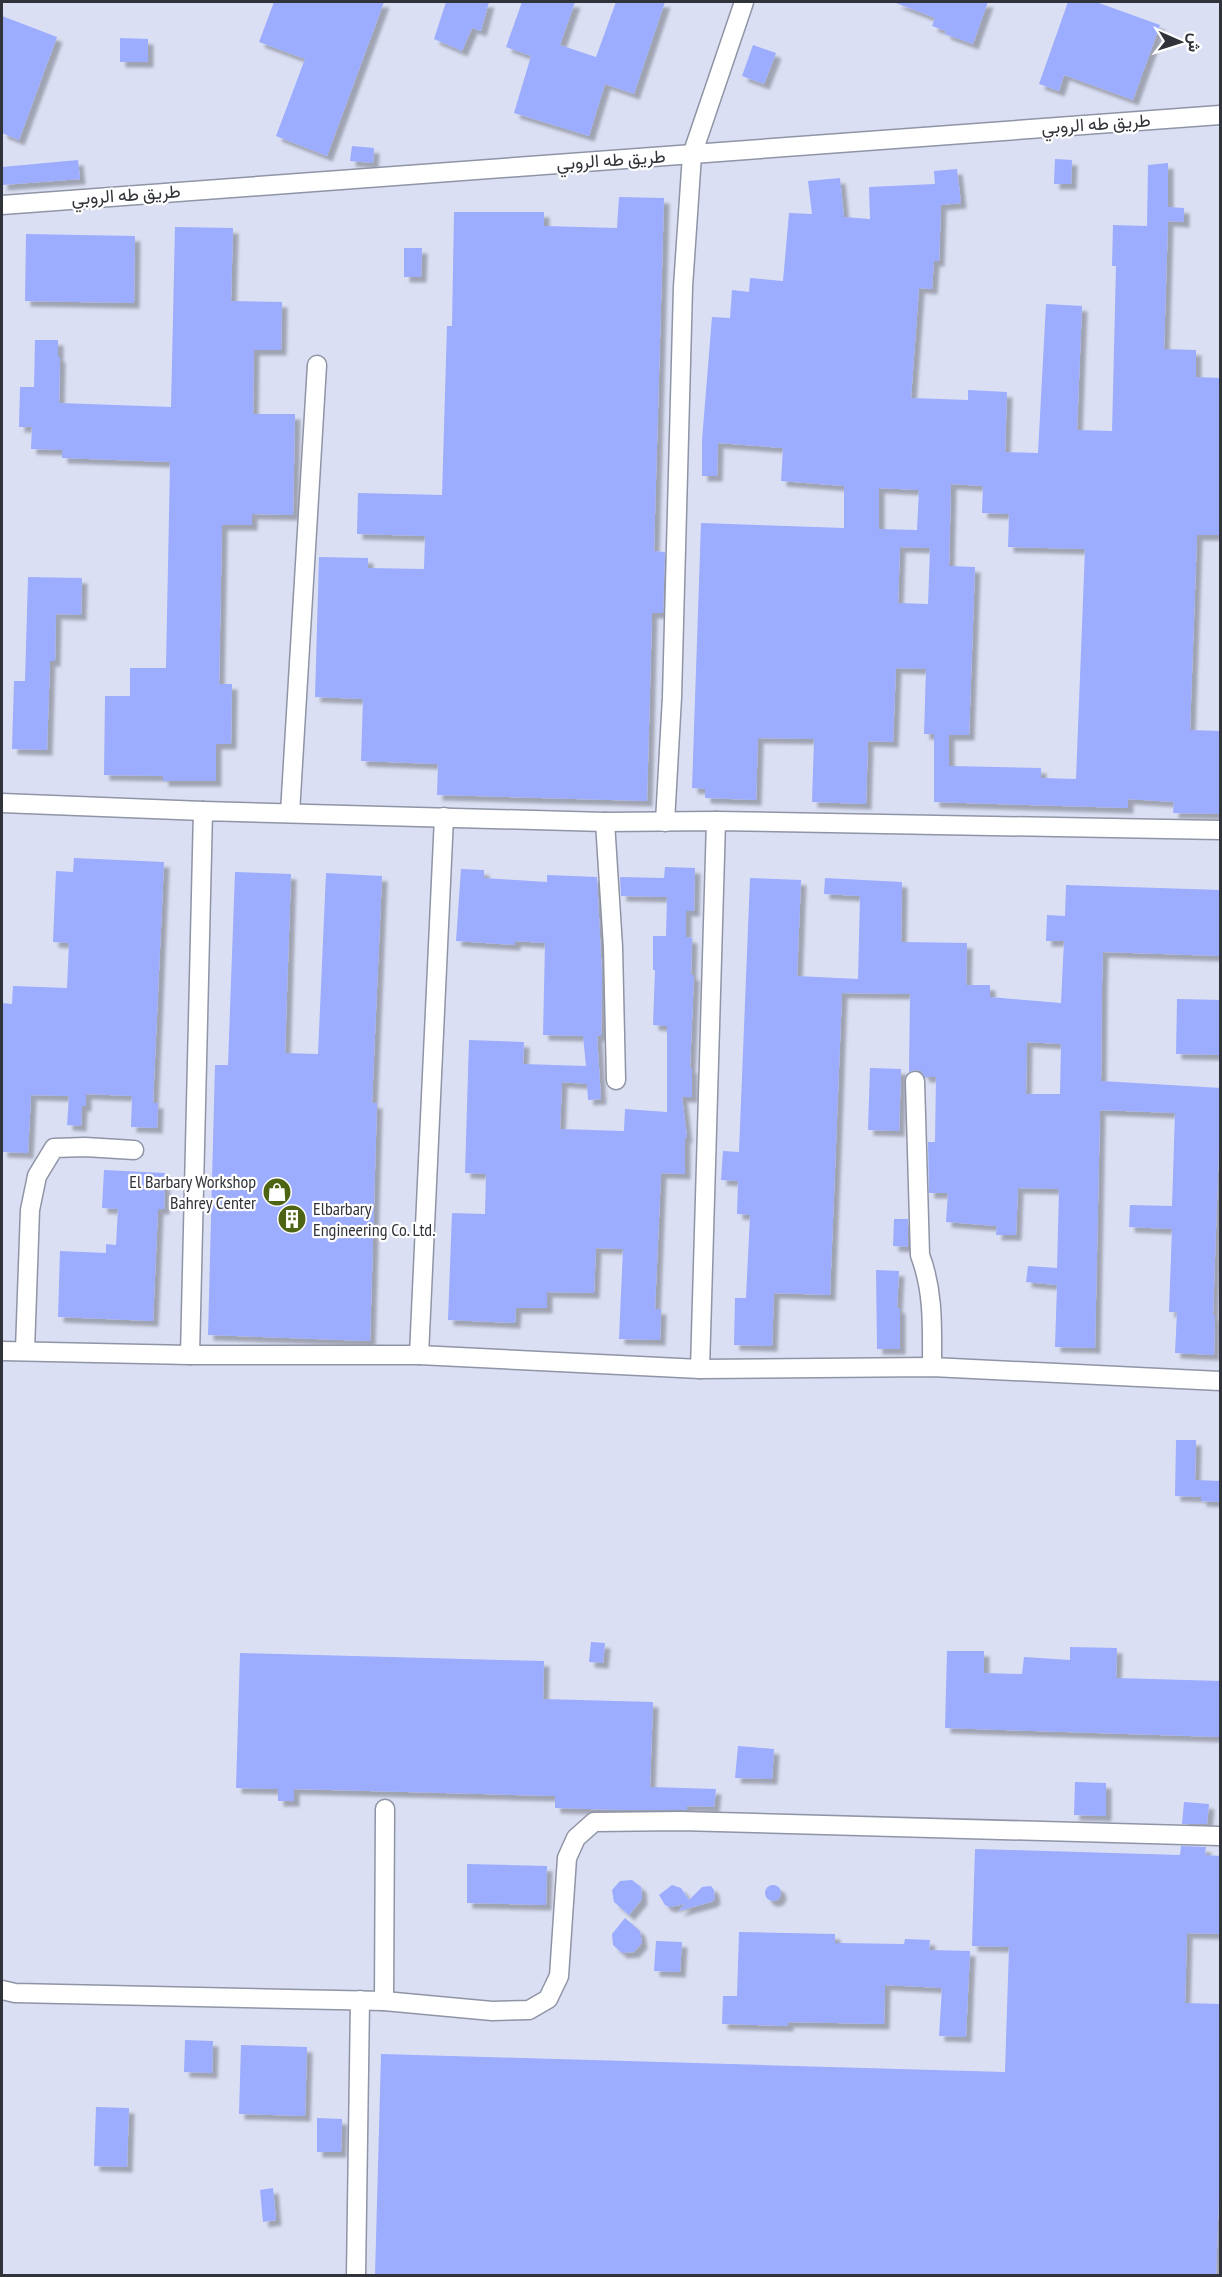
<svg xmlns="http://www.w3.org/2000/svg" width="1222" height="2277" viewBox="0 0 1222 2277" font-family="'PT Sans Narrow',Vazirmatn,sans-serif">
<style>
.building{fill:#9cacfe;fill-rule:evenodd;filter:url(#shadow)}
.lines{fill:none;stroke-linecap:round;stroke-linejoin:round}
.minor-casing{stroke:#8f94a6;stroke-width:21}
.minor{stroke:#fff;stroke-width:18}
.labels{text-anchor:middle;stroke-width:4.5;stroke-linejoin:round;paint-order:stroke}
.street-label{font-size:18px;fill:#31333a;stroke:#fff}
.poi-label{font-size:18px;fill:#31333a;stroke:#fff;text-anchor:end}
</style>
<defs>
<filter id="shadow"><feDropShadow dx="5.5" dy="5.5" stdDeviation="1.5" flood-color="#0004"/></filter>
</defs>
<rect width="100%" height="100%" fill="#dadff3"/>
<!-- building -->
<g class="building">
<path d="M274,2H384L327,156L276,136L305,59L259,42Z"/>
<path d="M446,2H489L481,31L472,28L462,51L434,39Z"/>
<path d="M522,2H575L560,45L596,57L616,2H665L634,94L605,84L589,136L514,113L531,56L506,47Z"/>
<path d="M896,2H988L973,44L945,34L946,31L932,26L935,18L896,3Z"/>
<path d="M1068,2H1096L1160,25L1133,100L1064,75L1059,91L1039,84Z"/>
<path d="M2,16L57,37L19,140L2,133Z"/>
<path d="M120,38L148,39V62H120Z"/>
<path d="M753,45L776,53L764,84L742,76Z"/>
<path d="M352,146L374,148L373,163L350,161Z"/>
<path d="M1055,159L1072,160L1071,184H1054Z"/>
<path d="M78,160L80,179L2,185V167Z"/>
<path d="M1168,163V207L1184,208V222L1168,221L1164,349L1196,350V377L1221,378V535H1197L1190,730L1221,731V814L1173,813L1174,802L1128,799V808L934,802V734H924L926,669L896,668L893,742L868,741L866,804L812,802L814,739L758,738L756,800L705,798V789L692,788L701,523L844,528V486L781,481L783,448L718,443L717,476H702V440L712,317L730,318L732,290L749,292L750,278L783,281L789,213L812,214L808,181L840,178L844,217L870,219L869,187L935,184L934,171L957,169L961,203L941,205L939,261H934L932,289L919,288L911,398L968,400V390L1007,392L1005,452L1038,453L1046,304L1082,306L1077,430L1112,431L1116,266H1112L1113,225L1147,226L1148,165ZM951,484L983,486L982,513L1009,514L1008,547L1085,549L1076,779L1041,778V768L949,766V735H969L975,567L949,566ZM879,488L919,490L917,530L879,529ZM900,547L930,548L928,604L898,603Z"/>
<path d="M619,197L664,198L654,551L665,552L663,613H652L647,801L437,795L438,764L361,761L363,699L315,697L319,557L368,558V568L424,569L425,536L357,534L358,493L442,495L447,326H452L454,212H544V226L617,228Z"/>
<path d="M175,227L233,228L231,301L282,302L281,350H254L253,414H295L293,515L252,514V525H222L219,684H232L231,744H216V781H163V776L104,775L105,696H130V668H166L170,462L62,458V450L31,449L32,427H19L20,387H34L35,340H58V357H60L59,403L171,407Z"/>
<path d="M26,234L135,236L134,303L25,301Z"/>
<path d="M404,248H422L421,277H404Z"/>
<path d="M28,577L82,578L81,615L56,614L55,661H50L47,750L12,749L14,681H25Z"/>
<path d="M74,858L164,862L153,1103H158L157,1128L131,1127L132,1096L86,1094V1106H82L81,1126L67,1125L69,1096L31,1095L28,1153L2,1152V1003L12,1004L13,986L67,988L69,943L53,942L56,871L73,872Z"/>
<path d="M665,867L695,868L694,911H686V937L692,938L691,975H694L690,1068H692V1097H682L687,1137L685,1138V1174L661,1173L655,1309H661L660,1340L619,1339L623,1249L596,1248L594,1293L547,1292V1308H516L515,1323L448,1320L452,1213L485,1214L486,1174L465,1173L469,1040L524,1042L523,1064L586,1066L583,1036L543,1035L545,943L515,941V945L456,941L461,869L484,870V878L547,882V875L597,877L602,977L601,1036H597L601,1099L588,1100L587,1084L562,1082L560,1129L624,1131L625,1109L667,1112V1026L653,1025L655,970H653V936H666L667,897L621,896L620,877L664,878Z"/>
<path d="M235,872L291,874L285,1053L318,1054L326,873L382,876L372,1103H377L370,1341L208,1335L215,1065H228Z"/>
<path d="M750,878L801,880L797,976L858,979L860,896L824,894L825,878L902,882L901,942L967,943L966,985H990V997L1061,1003L1064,941H1046L1047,915L1065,916L1066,885L1221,890V956L1103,952L1102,983L1101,1081L1221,1088L1213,1315H1215L1214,1355L1175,1353L1177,1312H1169L1172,1229L1129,1227L1130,1205L1172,1206L1175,1113L1100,1110L1095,1348L1055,1347L1057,1285L1026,1282L1028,1266L1057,1268L1059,1189L1018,1188L1016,1235H996L997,1226L946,1222L948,1193H929L928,1142H935L936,1077H925L921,1071L915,1070L909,1072L910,994L842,993L830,1295L774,1293L772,1346L734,1345L735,1298H746L750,1215L737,1214L738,1181L721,1180L723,1151L739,1152ZM1027,1042L1061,1044L1060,1094H1026Z"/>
<path d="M1177,999L1221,1000V1055L1176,1054Z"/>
<path d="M870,1068L901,1069L899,1131L868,1130Z"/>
<path d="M104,1170L165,1173L164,1209H158L153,1321L58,1317L60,1251L106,1253V1244L116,1245L118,1209L102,1208Z"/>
<path d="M894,1219H908V1247L893,1246Z"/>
<path d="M876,1270L899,1271L897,1308H900V1349H877Z"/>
<path d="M1176,1440H1196L1195,1480L1221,1481V1502L1201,1501V1497L1175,1496Z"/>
<path d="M591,1642L605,1643L603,1663L589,1662Z"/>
<path d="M1070,1647L1117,1648L1116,1678L1221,1681V1737L945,1728L947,1651H984V1673L1022,1674L1024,1657L1070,1660Z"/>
<path d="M240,1653L544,1661L543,1699L653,1702L650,1787L716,1789L714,1807L687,1806V1810H624L555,1808V1796L294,1789V1801H278V1789L236,1788Z"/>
<path d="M738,1746L774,1749L772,1779L735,1778Z"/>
<path d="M1075,1782L1106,1783V1816L1074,1815Z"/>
<path d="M1184,1802L1209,1804L1207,1824H1182Z"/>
<path d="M1181,1846L1206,1847L1205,1855L1221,1856V1934L1187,1933L1185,2003L1221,2004V2137L1216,2276H375L381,2054L1005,2072L1009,1947L972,1946L975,1849L1180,1855Z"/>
<path d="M467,1864L547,1866L546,1905L467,1903Z"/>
<path d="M632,1880L641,1887L642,1899L629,1915L614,1902L612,1890L620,1881Z"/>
<circle cx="773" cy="1893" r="8"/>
<path d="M672,1885L681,1888L689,1900L702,1887L711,1886L714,1890L715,1899L711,1902L678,1911L685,1904L670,1907L665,1905L659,1895Z"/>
<path d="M625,1918L640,1931L642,1943L634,1952L622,1953L613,1945L612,1934Z"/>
<path d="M739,1932L835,1934V1943L904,1944L905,1939L930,1940L929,1950L970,1951L966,2037L939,2036L942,1988L885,1985L884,2024L788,2022V2026L722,2024L723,1996H737Z"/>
<path d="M656,1941L682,1942L680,1972L654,1971Z"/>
<path d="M185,2040L213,2041L212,2073L184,2072Z"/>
<path d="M241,2045L307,2047L305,2116L239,2114Z"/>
<path d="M96,2107L129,2108L127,2167L94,2166Z"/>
<path d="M317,2118L342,2119L341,2152H317Z"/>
<path d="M273,2188L276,2220L263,2222L260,2190Z"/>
</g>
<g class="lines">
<!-- minor casing -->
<g class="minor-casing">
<g id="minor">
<path d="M2,205L1220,115"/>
<path d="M2,803L203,811"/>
<path d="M290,813L317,365"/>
<path d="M605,822L613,947L616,1080"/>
<path d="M665,822L672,697L683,287L692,155L744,2"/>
<path d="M915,1081L920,1255C934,1292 932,1328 932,1367"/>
<path d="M25,1350L30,1210L37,1176L54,1148L85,1147L134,1150"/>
<path d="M2,1351L190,1355H419L700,1369L932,1367L1220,1381"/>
<path d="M190,1355L203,811L605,822L716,821L1220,830"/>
<path d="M419,1355L444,817"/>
<path d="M700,1369L716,821"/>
<path d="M2,1990L15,1993L384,2001L492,2011L529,2010L548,1999L559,1976L567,1858L576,1838L594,1822L681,1821L1220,1836"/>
<path d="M384,2001L385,1809"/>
<path d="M356,2276L360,2000"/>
</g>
</g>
<!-- minor -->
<use href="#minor" class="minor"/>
</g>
<!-- icons -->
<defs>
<g id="shop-disc" transform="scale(1.5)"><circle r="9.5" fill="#4d6412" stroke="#fff"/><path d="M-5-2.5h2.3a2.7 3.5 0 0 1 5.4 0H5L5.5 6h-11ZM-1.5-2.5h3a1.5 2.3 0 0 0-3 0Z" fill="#fff"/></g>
<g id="building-disc" transform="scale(1.5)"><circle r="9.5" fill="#4d6412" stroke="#fff"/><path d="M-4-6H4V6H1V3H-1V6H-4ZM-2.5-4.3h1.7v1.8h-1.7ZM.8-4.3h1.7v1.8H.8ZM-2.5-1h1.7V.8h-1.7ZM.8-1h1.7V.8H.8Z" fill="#fff"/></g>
</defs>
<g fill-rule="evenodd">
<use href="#shop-disc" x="277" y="1192"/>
<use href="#building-disc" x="292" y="1219"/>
</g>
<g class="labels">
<!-- street labels -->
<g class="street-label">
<text transform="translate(1096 124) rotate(-4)" y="6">طريق طه الروبي</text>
<text transform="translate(611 160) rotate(-4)" y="6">طريق طه الروبي</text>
<text transform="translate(126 195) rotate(-4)" y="6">طريق طه الروبي</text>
</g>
<!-- poi labels -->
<g class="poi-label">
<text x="256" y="1188">El Barbary Workshop<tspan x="256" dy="21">Bahrey Center</tspan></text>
<text x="313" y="1215" text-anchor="start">Elbarbary<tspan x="313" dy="21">Engineering Co. Ltd.</tspan></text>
</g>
</g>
<!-- border -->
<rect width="1222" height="2277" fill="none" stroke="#31333a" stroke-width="6"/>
<!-- north arrow -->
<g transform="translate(1180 42) rotate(93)" stroke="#ffffff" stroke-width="4.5" paint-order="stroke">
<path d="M0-4.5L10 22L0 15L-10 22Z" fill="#31333a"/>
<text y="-9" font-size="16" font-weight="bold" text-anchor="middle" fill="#31333a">ش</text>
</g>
</svg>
